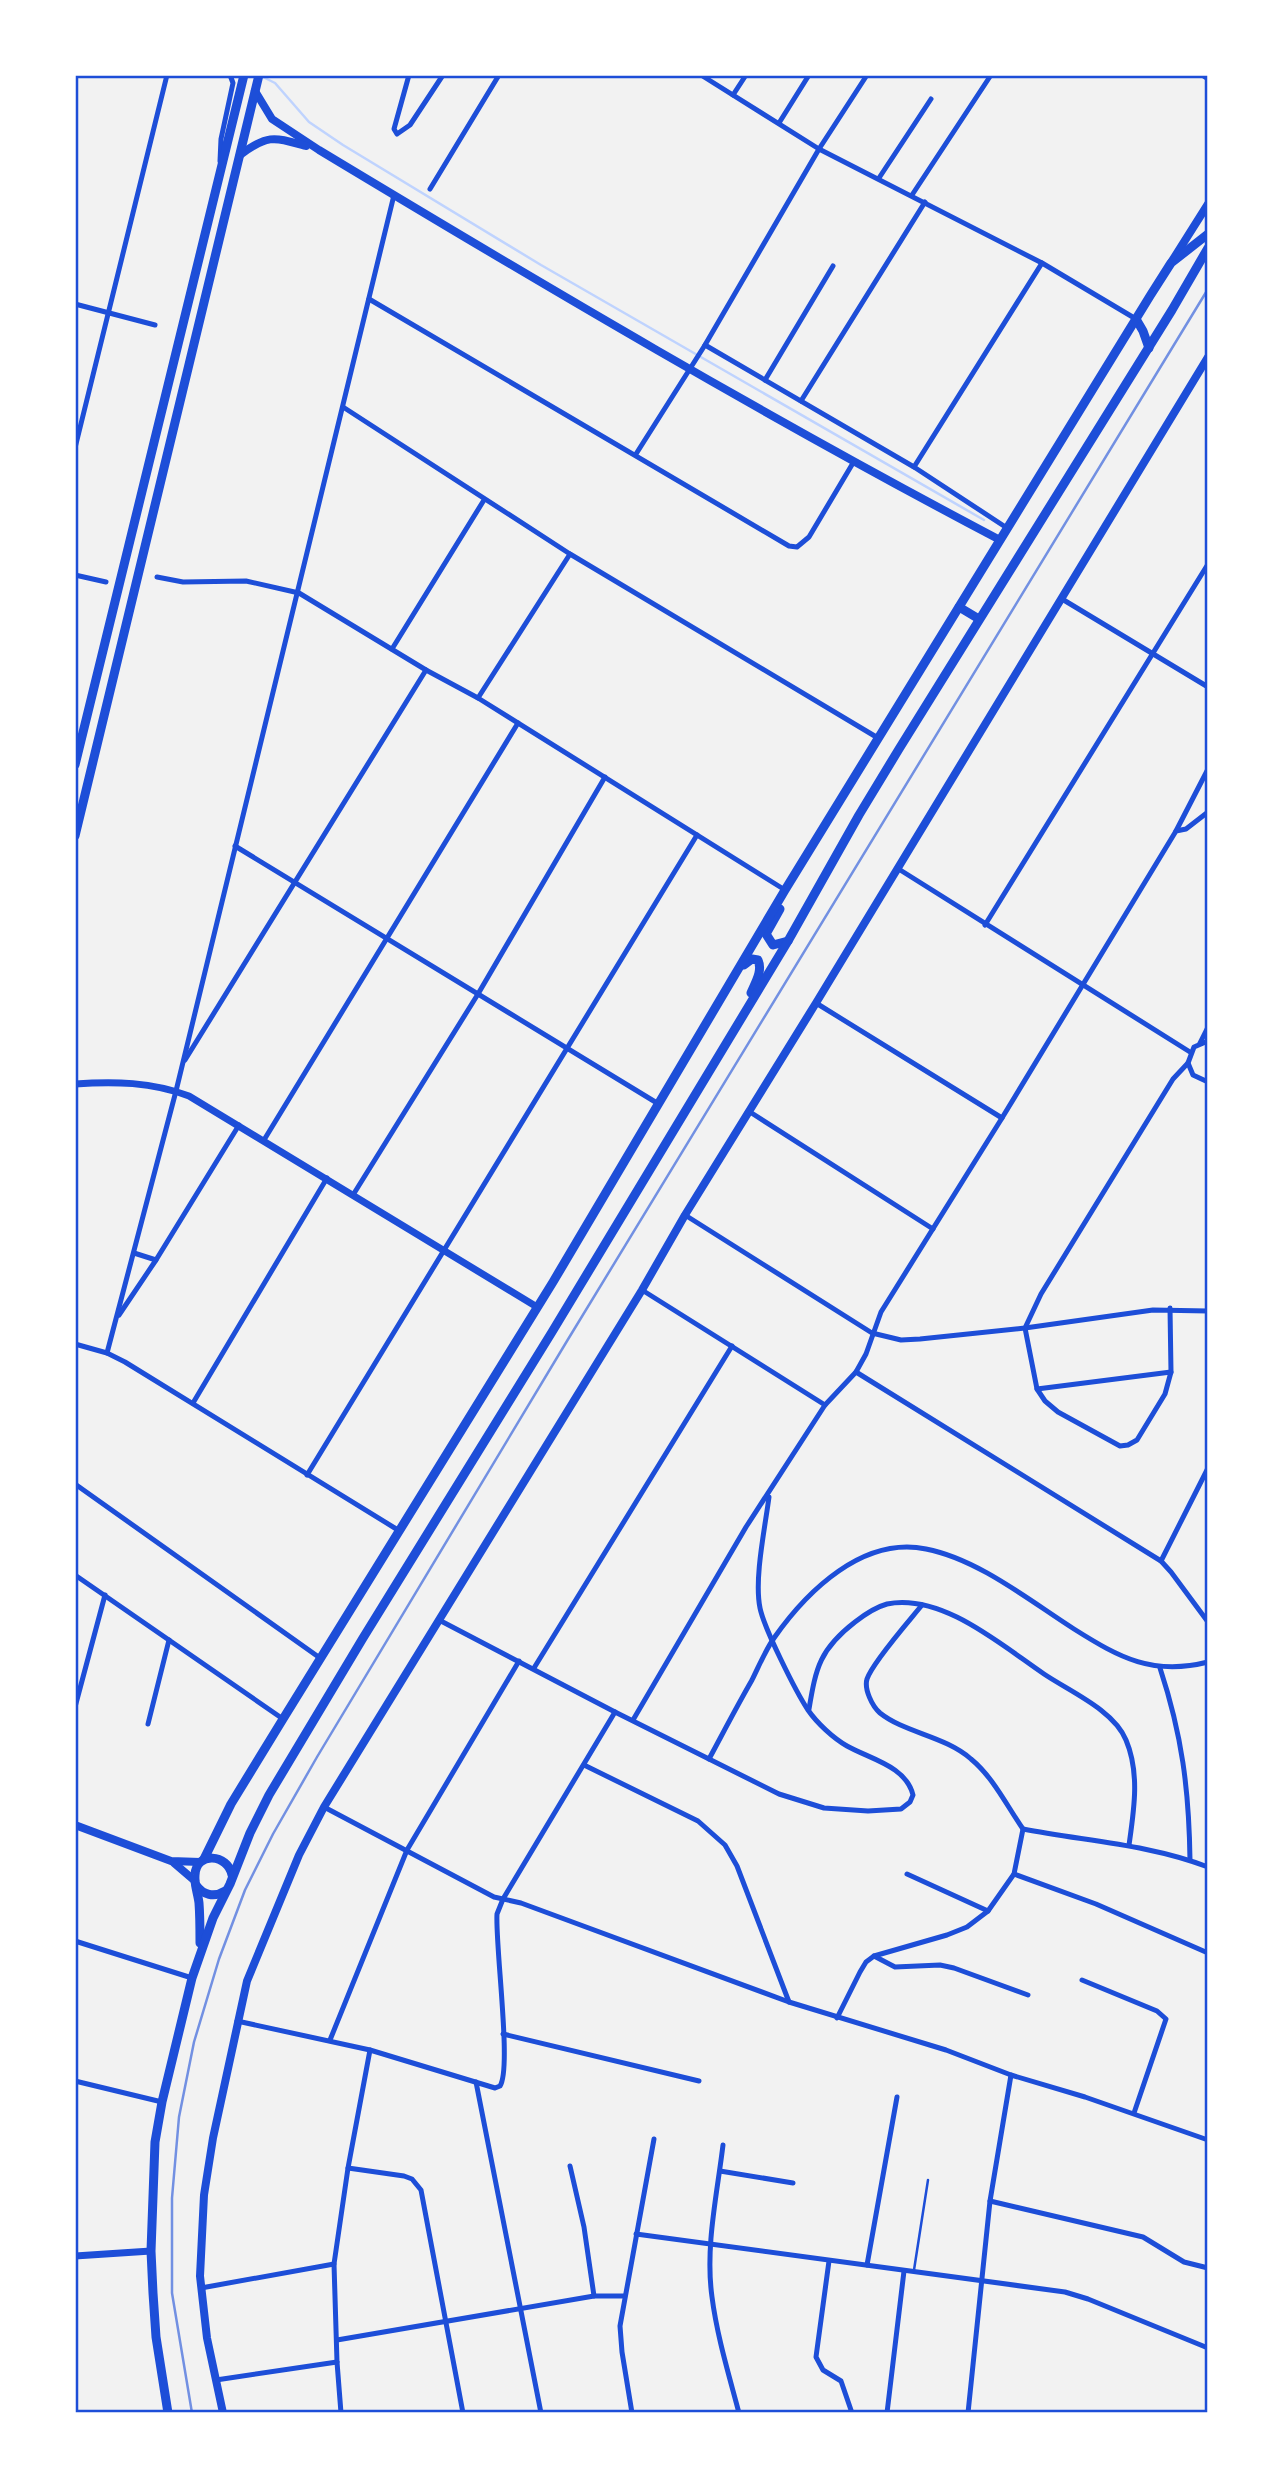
<svg xmlns="http://www.w3.org/2000/svg" width="1283" height="2488" viewBox="0 0 1283 2488" font-family="'PT Sans',sans-serif">
<style>
.lines{fill:none;stroke-linecap:round;stroke-linejoin:round}
.stream{stroke:#bfd3fe;stroke-width:2.5}
.service{stroke:#1d4ed8;stroke-width:2.5}
.minor{stroke:#1d4ed8;stroke-width:5}
.tertiary{stroke:#1d4ed8;stroke-width:7}
.secondary{stroke:#1d4ed8;stroke-width:8}
.primary{stroke:#1d4ed8;stroke-width:9}
.rail{stroke:#7290e2;stroke-width:2.5}
.neatline{fill:none;stroke:#1d4ed8;stroke-width:2.5}
</style>
<rect width="100%" height="100%" fill="#f2f2f2"/>
<g class="lines">
<!-- stream -->
<path class="stream" d="M261,76L275,83L309,122L343,145L541,265L984,520"/>
<!-- service -->
<path class="service" d="M914,2270L928,2180"/>
<!-- minor -->
<g class="minor">
<path d="M409,75L394,129L397,134L410,125L443,75"/>
<path d="M701,75L819,149L1042,263L1136,319"/>
<path d="M1202,75L1208,79"/>
<path d="M733,95L746,75"/>
<path d="M779,123L809,75"/>
<path d="M220,161L221,139L233,83L230,75"/>
<path d="M879,178L931,99"/>
<path d="M430,189L499,75"/>
<path d="M912,195L991,75"/>
<path d="M369,299L789,546L797,547L809,537L853,463"/>
<path d="M75,304L155,325"/>
<path d="M705,345L914,467L1007,528"/>
<path d="M765,380L833,266"/>
<path d="M801,401L925,202"/>
<path d="M343,407L570,554L878,738"/>
<path d="M75,448L167,75"/>
<path d="M636,454L705,345L819,149L867,75"/>
<path d="M914,467L1042,263"/>
<path d="M75,575L106,582"/>
<path d="M157,577L183,582L246,581L299,593L426,670L478,698L785,890"/>
<path d="M1062,599L1208,687"/>
<path d="M392,649L484,500"/>
<path d="M478,698L570,554"/>
<path d="M1176,831L1208,769"/>
<path d="M235,846L657,1103"/>
<path d="M897,868L1190,1052"/>
<path d="M985,925L1208,564"/>
<path d="M816,1003L1002,1118"/>
<path d="M1208,1041L1194,1047L1188,1063L1193,1075L1208,1082"/>
<path d="M1200,1043L1208,1027"/>
<path d="M185,1060L426,670"/>
<path d="M750,1112L933,1229"/>
<path d="M264,1140L518,723"/>
<path d="M353,1195L478,994L605,777"/>
<path d="M685,1215L872,1333L901,1340L920,1339L1025,1328L1153,1310L1208,1311"/>
<path d="M134,1253L156,1260"/>
<path d="M642,1290L825,1405"/>
<path d="M1170,1308L1171,1372L1165,1394L1137,1440L1128,1445L1120,1446L1058,1412L1045,1401L1037,1389L1025,1328L1041,1294L1173,1079L1188,1063"/>
<path d="M119,1315L156,1260L239,1125"/>
<path d="M75,1344L107,1353L125,1362L398,1530"/>
<path d="M107,1353L176,1091L394,195"/>
<path d="M856,1372L1161,1561L1171,1572L1208,1622"/>
<path d="M1037,1389L1171,1372"/>
<path d="M193,1403L327,1178"/>
<path d="M307,1475L697,835"/>
<path d="M75,1484L320,1658"/>
<path d="M1161,1561L1208,1468"/>
<path d="M75,1575L283,1719"/>
<path d="M439,1620L615,1712L779,1794L824,1808L868,1811L901,1809L910,1802L913,1795C906,1766 870,1759 847,1746C833,1738 817,1723 808,1710C796,1692 764,1628 760,1608C754,1579 765,1528 769,1497"/>
<path d="M534,1668L732,1346"/>
<path d="M1160,1668C1182,1735 1189,1789 1190,1860"/>
<path d="M75,1707L105,1595"/>
<path d="M809,1709C816,1667 820,1649 855,1622C864,1615 876,1607 887,1604C942,1593 1001,1645 1044,1674C1069,1691 1114,1710 1126,1740C1140,1773 1134,1810 1129,1845"/>
<path d="M633,1720L746,1527L825,1405L856,1372L866,1354L881,1312L1002,1118L1176,831L1186,829L1208,812"/>
<path d="M148,1724L169,1640"/>
<path d="M709,1759C723,1733 737,1706 752,1680C759,1666 765,1651 774,1638C807,1591 863,1536 926,1549C978,1559 1030,1601 1074,1629C1120,1658 1153,1676 1208,1662"/>
<path d="M584,1765L698,1821L725,1845L737,1866L789,2002"/>
<path d="M324,1807L494,1897L521,1903L789,2002L946,2050L1011,2075L1085,2097L1208,2140"/>
<path d="M1023,1829C1084,1841 1148,1844 1208,1867"/>
<path d="M907,1874L988,1911"/>
<path d="M1014,1874L1096,1904L1208,1953"/>
<path d="M75,1941L192,1978"/>
<path d="M874,1956L895,1967L940,1965L954,1968L1028,1995"/>
<path d="M1082,1980L1157,2011L1166,2019L1134,2113"/>
<path d="M837,2018L860,1972L866,1962L874,1956L947,1935L967,1927L988,1911L1014,1874L1023,1829C1007,1806 993,1777 971,1759C945,1736 905,1733 880,1713C872,1706 864,1689 867,1679C872,1663 909,1621 922,1605"/>
<path d="M237,2021L370,2050L495,2088L500,2086C512,2068 495,1945 497,1914L503,1899L615,1712"/>
<path d="M503,2034L699,2081"/>
<path d="M330,2040L407,1850L519,1661"/>
<path d="M75,2081L162,2102"/>
<path d="M476,2082L541,2413"/>
<path d="M723,2145C717,2195 705,2247 712,2297C717,2336 729,2375 739,2413"/>
<path d="M570,2166L584,2227L594,2296"/>
<path d="M348,2168L404,2176L412,2179L421,2190L463,2413"/>
<path d="M720,2171L793,2183"/>
<path d="M990,2201L1143,2237L1184,2262L1208,2268"/>
<path d="M636,2234L1065,2292L1088,2299L1208,2348"/>
<path d="M829,2261L816,2357L823,2370L841,2381L852,2413"/>
<path d="M867,2265L897,2097"/>
<path d="M201,2288L334,2264"/>
<path d="M337,2340L594,2296H624"/>
<path d="M216,2380L337,2362"/>
<path d="M341,2413L337,2362L334,2264L348,2168L370,2050"/>
<path d="M632,2413L622,2352L620,2326L654,2139"/>
<path d="M887,2413L904,2271"/>
<path d="M968,2413L990,2201L1011,2075"/>
</g>
<!-- tertiary -->
<g class="tertiary">
<path d="M75,1084C114,1081 152,1082 189,1096L537,1307"/>
<path d="M75,2256L151,2251"/>
</g>
<!-- secondary -->
<g class="secondary">
<path d="M255,91L272,119L319,150C543,285 768,418 1000,540"/>
<path d="M240,155C268,134 274,137 306,146"/>
<path d="M1172,261L1208,204"/>
<path d="M75,1825L171,1861L200,1862"/>
<path d="M174,1863L195,1881"/>
<path d="M223,2413L207,2338L200,2276L204,2195L213,2138L247,1981L299,1855L324,1807L642,1290L685,1215L816,1003L1208,357"/>
</g>
<!-- primary -->
<g class="primary">
<path d="M1136,319L1143,331L1149,348"/>
<path d="M959,607L979,619"/>
<path d="M75,765L244,75"/>
<path d="M75,836L259,75"/>
<path d="M780,909L766,934L773,945L788,941"/>
<path d="M744,965L752,959L758,960C763,971 755,983 751,993"/>
<path d="M204,1859L231,1804L283,1719L553,1282L785,890L1150,296L1171,263L1208,234"/>
<path d="M196,1885C203,1895 214,1898 225,1891"/>
<path d="M200,1943C200,1930 200,1916 199,1903C198,1894 194,1884 195,1875C196,1851 228,1854 232,1875"/>
<path d="M168,2413L156,2337L153,2293L151,2251L155,2142L162,2102L192,1978L213,1918L230,1884L250,1833L269,1795L363,1638L552,1332L788,941L859,815L899,749L1172,310L1208,248"/>
</g>
<!-- rail -->
<path class="rail" d="M192,2413L172,2293V2198L179,2117L194,2042L219,1959L245,1890L273,1834L317,1757L567,1341L1208,289"/>
</g>
<!-- border -->
<rect width="1283" height="2488" fill="none" stroke="#ffffff" stroke-width="154"/>
<rect x="77" y="77" width="1129" height="2334" class="neatline"/>
</svg>
